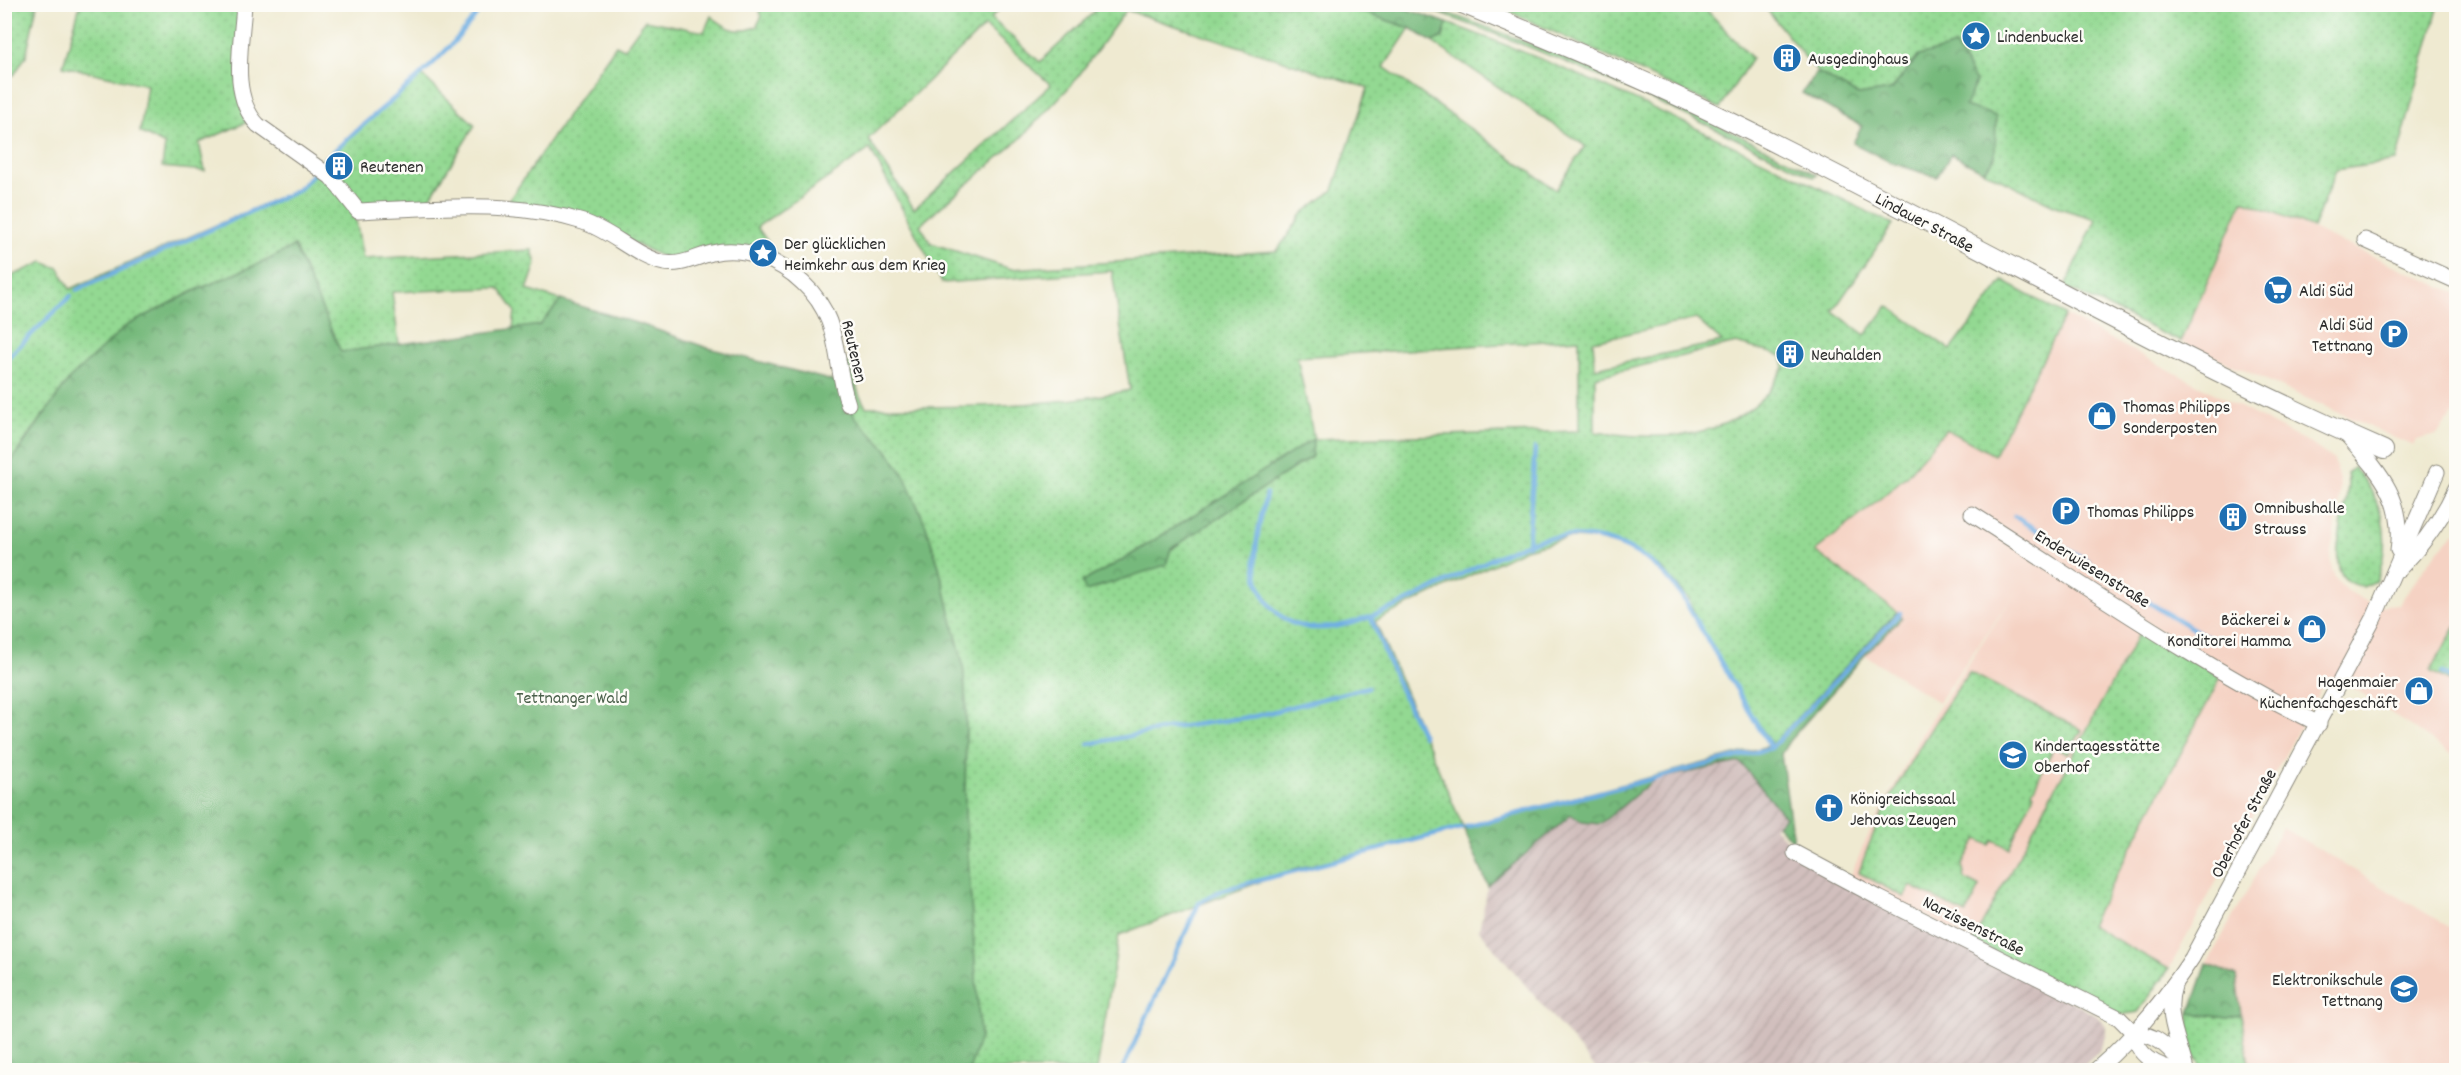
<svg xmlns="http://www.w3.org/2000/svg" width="2461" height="1075" viewBox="0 0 2461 1075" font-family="Dekko,sans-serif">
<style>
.built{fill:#f5d2c3}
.industrial{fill:url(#industrial-furrows)}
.green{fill:url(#green-dots);stroke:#5f825e;stroke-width:1.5;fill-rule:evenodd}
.forest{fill:url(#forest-crowns);stroke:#507254;stroke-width:1.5}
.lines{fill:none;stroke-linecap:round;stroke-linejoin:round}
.stream{stroke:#70afe3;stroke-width:4.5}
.minor-casing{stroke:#8d8a7e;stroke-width:17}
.major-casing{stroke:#8d8a7e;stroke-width:20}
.minor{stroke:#fff;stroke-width:15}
.major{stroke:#fff;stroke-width:18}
.labels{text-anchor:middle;stroke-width:5;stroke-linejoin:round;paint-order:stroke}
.poi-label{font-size:18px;fill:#2b2b2b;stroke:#fdfcf7;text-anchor:start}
.street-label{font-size:18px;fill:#2b2b2b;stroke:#fdfcf7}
.park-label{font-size:18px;fill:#4a5f4a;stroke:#fdfcf7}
</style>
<defs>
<pattern id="industrial-furrows" width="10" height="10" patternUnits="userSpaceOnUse" patternTransform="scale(1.5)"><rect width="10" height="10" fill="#d1bfbd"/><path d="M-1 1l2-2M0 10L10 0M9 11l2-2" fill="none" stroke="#b4a4a3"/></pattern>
<pattern id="green-dots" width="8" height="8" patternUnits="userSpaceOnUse" patternTransform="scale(1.5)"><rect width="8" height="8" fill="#93d992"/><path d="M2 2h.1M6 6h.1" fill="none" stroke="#7fba7e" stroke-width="1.8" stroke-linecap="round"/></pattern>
<pattern id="forest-crowns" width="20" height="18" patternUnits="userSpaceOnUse" patternTransform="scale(1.5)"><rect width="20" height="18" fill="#76b97c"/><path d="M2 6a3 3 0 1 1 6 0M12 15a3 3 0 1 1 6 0" fill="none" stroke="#619766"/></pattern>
</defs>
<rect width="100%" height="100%" fill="#fdfcf7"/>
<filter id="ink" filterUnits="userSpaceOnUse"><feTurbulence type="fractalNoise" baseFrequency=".0167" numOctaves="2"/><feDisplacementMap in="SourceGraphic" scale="12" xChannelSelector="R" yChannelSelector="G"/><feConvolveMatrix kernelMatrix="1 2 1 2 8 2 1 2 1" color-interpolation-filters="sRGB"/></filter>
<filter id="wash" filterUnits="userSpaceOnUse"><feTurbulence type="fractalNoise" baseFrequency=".008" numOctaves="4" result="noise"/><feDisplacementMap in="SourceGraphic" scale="24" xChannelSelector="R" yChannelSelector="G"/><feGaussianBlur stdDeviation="1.35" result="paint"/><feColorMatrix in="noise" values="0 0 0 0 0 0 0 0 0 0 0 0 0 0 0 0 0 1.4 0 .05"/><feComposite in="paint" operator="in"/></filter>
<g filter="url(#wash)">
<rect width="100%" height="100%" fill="#efead1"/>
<!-- built -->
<g class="built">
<path d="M2244,199L2456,293V410L2437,435L2416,440L2413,446L2181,342Z"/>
<path d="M2065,315L2314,446L2334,460L2340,480L2339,503L2330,557L2332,570L2337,581L2346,590L2375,606L2399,604L2431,559L2456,532V626L2431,671L2456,685V757L2357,690L2327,677L2169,969L2090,925L2221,677L2145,620L1973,941L1850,877L1867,838L1923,731L2017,590L1938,702L1865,655L1901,617L1814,552L1867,510L1906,476L1946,429L1995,455Z"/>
<path d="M2282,827L2456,931V1070H2205L2201,1066L2192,1053L2187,1038L2190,1013L2207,964Z"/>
</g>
<!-- industrial -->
<path class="industrial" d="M1740,762L1786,817L1774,828L1797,849L2096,1015L2106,1026V1037L2098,1052L2079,1070H1597L1479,930L1488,886L1571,815L1600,824L1655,779Z"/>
<!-- green -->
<g class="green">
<path d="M168,4L233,7L242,14L238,79L254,119L199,143L205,171L162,167L165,145L140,132L147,85L63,66L80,5Z"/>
<path d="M4,5H37L26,56L14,75L5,76Z"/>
<path d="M759,5H1004L991,18L1040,62L1095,11L1089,5H1341L1410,28L1384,67L1556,190L1585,146L1432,42L1443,37L1447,23C1601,78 1746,152 1893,224L1833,311L1865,335L1888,306L1951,350L2003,281L2065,315L1994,455L1946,429L1906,476L1867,510L1815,551L1897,612L1772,745L1738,692L1696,618L1689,599L1664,570L1632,549L1595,539L1568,538L1525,549L1375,621L1463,827L1294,869L1119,935L1097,1070H969L980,1037L965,813L966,704L963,664L939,567L926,526L904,475L887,450L855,417L848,404L843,359L850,364L859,395L866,407C954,407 1044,408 1130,390L1112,271L942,283L870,149L757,227L775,252L771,259L756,253L673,262L615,234L507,203L616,45L624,49L645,20L704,32L711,16C726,28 737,35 756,27L761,18ZM1126,10L1368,88L1333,190L1303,213L1277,251L1011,269L931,243L920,225L1020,139L1074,82ZM985,26L1051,85L914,209L868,139ZM1696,319L1722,342L1595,368L1593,341ZM1579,339V431L1314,439L1297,357ZM1736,343L1782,356L1784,368C1777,378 1771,391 1762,399C1715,443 1655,439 1595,432V377ZM1313,440L1312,456L1171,549L1082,582L1126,558Z"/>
<path d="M1415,5H1424C1560,51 1690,108 1817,175L1814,177C1684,112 1553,52 1415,5Z"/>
<path d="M1495,5H1702L1752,58L1720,108Z"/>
<path d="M1763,5H2439L2396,161L2336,170L2313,228L2243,200L2181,342L2065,287L2096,219L2062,209L1984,171L1995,156L1965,106L1919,56L1891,90L1858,95L1817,72Z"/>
<path d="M422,75L475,125L425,206H364L355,199L321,161L362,124Z"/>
<path d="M317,169L355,215L363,259L532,250L536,264L527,290L561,300L541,325L513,329L515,311L499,288L392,292L399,344L341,352L294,246L270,259L194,291L126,326L41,417L5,470V279L43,262L59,268L70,289L298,189Z"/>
<path d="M2354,467C2384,501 2393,539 2376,581L2363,587C2357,585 2350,584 2346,580C2324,560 2353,502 2347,474Z"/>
<path d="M2456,626V685L2430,671Z"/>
<path d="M2142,627L2221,677L2090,925L2169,969L2138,1012L2120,1015L1973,941Z"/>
<path d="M1969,672L2082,730L2068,754L2054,747L2032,792L2034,794L2009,848L1993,840L1990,845L1977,839L1962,865L1965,879L1980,887L1966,914L1911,886L1904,897L1859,873C1880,804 1928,731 1969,672Z"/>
<path d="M2190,1013L2228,1018L2241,1014L2250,1070H2205C2187,1050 2187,1039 2190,1013Z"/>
</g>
<!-- forest -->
<g class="forest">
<path d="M1341,5H1395L1447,23L1443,37L1432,42L1410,28Z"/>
<path d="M1955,46L1976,82L1965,106L1996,116L1995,156L1984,171L1951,154L1937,177L1892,163L1853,143L1862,126L1802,93L1817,72L1858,95L1891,90L1919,56Z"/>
<path d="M294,246L341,352L540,325L561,300L646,326L705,347L840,383L855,417L887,450L904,475L926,526L939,567L963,664L966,704L965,813L980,1037L969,1070H5V470L70,378L126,326L194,291L270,259Z"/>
<path d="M1313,439L1312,456L1171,549L1166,565L1086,591L1082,582L1126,558Z"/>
<path d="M1897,612L1902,617L1865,655L1789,741L1781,754L1793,841L1777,825L1785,817L1740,762L1655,779L1600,824L1582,822L1571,815L1488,886L1463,827L1772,745Z"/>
<path d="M2207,964L2236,976L2241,1014L2228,1018L2190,1013Z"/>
</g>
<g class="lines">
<!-- stream -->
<g class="stream">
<path d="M324,161C376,109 442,67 484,4"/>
<path d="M77,290L298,190L313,174"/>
<path d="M4,361L71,296"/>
<path d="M1266,494C1257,537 1242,585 1282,617C1341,664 1482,548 1548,538C1605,530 1649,549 1682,596L1771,748"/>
<path d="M2014,516L2089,562"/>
<path d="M1528,545L1535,448"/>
<path d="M2133,593L2212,640"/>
<path d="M1371,618L1396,680L1423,736"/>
<path d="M2442,673L2456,681"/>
<path d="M1088,744L1171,728L1256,716L1368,687"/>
<path d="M1466,827L1771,748L1900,613"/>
<path d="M1122,1070L1199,903L1222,890L1461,828"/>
</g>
</g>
</g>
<g filter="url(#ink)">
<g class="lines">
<!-- minor casing -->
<g class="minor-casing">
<g id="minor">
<path d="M244,4C242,43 229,95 258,125L331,177L358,211C432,208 511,199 583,222C612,231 634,256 664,263C681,266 696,257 712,253C745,245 780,261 803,283C842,319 833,360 848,404"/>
<path d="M2365,240L2456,281"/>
<path d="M2347,435C2378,471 2406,499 2398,550"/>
<path d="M1972,514C2086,586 2198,665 2319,724"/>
<path d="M2399,569C2423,545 2442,519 2456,488"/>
<path d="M1795,853L1879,898L2119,1018L2134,1033"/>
<path d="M2174,986C2164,1015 2180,1043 2186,1070"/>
<path d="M2134,1033C2155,1034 2168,1046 2180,1062"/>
<path d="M2134,1033C2136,1055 2156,1066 2177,1070"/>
<path d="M2096,1070C2133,1038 2165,999 2192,958L2374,618L2437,472"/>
</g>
</g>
<!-- major casing -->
<g class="major-casing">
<path id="major" d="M1462,4C1548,39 1634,75 1717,115C1941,223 2156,350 2384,450"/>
</g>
<!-- minor -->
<use href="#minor" class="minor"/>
<!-- major -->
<use href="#major" class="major"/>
</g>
</g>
<!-- icons -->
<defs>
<g id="sight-disc" transform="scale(1.5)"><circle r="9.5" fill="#1f6fb2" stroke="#fdfcf7"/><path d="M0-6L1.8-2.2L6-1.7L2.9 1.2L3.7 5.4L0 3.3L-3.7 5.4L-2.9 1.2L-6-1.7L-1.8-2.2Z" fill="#fff"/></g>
<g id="building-disc" transform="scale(1.5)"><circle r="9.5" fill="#1f6fb2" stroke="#fdfcf7"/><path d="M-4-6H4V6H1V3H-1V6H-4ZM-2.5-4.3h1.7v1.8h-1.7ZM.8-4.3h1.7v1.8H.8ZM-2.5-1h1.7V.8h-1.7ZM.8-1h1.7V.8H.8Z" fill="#fff"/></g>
<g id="supermarket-disc" transform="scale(1.5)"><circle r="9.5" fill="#1f6fb2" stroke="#fdfcf7"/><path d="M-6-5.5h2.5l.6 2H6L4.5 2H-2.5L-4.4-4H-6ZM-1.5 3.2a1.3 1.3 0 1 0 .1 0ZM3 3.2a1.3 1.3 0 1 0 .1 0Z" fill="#fff"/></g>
<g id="parking-disc" transform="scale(1.5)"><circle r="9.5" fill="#1f6fb2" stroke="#fdfcf7"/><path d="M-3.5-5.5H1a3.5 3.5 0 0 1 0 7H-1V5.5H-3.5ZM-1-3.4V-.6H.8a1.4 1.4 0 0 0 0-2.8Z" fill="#fff"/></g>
<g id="shop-disc" transform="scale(1.5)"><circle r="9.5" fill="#1f6fb2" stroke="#fdfcf7"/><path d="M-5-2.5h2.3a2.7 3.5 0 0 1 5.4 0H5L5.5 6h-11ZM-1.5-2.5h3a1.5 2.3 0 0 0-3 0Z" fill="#fff"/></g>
<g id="school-disc" transform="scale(1.5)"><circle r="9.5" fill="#1f6fb2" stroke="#fdfcf7"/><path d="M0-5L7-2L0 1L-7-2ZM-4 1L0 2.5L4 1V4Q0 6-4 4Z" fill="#fff"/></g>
<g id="church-disc" transform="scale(1.5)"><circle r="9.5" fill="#1f6fb2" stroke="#fdfcf7"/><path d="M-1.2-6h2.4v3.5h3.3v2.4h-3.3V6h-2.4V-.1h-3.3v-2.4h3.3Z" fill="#fff"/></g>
</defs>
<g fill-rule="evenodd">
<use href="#sight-disc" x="1976" y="36"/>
<use href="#building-disc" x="1787" y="58"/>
<use href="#building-disc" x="339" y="166"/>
<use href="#sight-disc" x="763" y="253"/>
<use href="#supermarket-disc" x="2278" y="290"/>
<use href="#parking-disc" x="2394" y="334"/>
<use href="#building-disc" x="1790" y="354"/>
<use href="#shop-disc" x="2102" y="416"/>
<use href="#parking-disc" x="2066" y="511"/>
<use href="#building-disc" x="2233" y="517"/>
<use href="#shop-disc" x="2312" y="629"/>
<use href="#shop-disc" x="2419" y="691"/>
<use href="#school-disc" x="2013" y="755"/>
<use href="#church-disc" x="1829" y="808"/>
<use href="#school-disc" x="2404" y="989"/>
</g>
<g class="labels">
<!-- poi labels -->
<g class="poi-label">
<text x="1997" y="42">Lindenbuckel</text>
<text x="1808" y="64">Ausgedinghaus</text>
<text x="360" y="172">Reutenen</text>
<text x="784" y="249">Der glücklichen<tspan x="784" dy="21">Heimkehr aus dem Krieg</tspan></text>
<text x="2299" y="296">Aldi Süd</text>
<text x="2373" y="330" text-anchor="end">Aldi Süd<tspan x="2373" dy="21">Tettnang</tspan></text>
<text x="1811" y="360">Neuhalden</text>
<text x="2123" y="412">Thomas Philipps<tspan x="2123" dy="21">Sonderposten</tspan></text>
<text x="2254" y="513">Omnibushalle<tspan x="2254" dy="21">Strauss</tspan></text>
<text x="2087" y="517">Thomas Philipps</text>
<text x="2291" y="625" text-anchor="end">Bäckerei &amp;<tspan x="2291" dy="21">Konditorei Hamma</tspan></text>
<text x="2398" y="687" text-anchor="end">Hagenmaier<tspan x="2398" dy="21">Küchenfachgeschäft</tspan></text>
<text x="2034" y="751">Kindertagesstätte<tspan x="2034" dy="21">Oberhof</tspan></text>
<text x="1850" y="804">Königreichssaal<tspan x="1850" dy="21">Jehovas Zeugen</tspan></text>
<text x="2383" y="985" text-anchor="end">Elektronikschule<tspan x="2383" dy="21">Tettnang</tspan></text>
</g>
<!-- street labels -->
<g class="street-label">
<text transform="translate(1925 222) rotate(28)" y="6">Lindauer Straße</text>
<text transform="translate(855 351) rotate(77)" y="6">Reutenen</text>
<text transform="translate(2093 568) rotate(32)" y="6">Enderwiesenstraße</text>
<text transform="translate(2243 823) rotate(-62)" y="6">Oberhofer Straße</text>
<text transform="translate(1974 925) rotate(27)" y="6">Narzissenstraße</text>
</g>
<!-- park labels -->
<g class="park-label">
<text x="572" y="703">Tettnanger Wald</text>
</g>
</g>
<!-- margin -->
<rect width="2461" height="1075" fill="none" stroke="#fdfcf7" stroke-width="24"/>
</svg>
